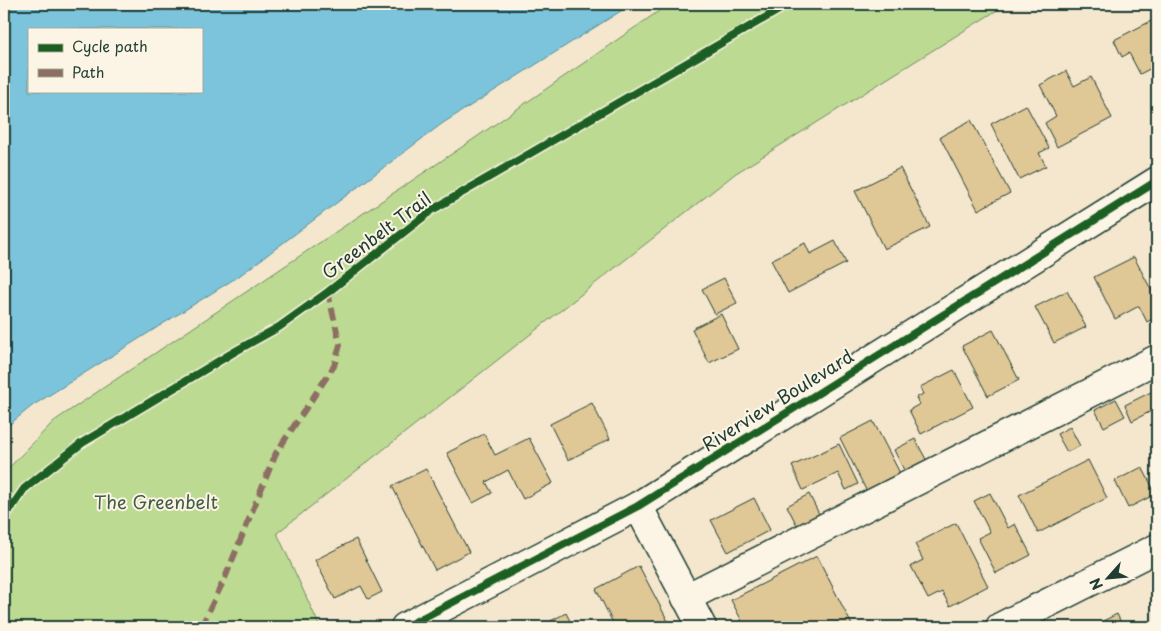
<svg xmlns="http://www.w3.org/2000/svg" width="1161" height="631" viewBox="0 0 1161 631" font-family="'Playpen Sans',sans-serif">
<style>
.green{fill:#bdda92;stroke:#6e8c63}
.water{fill:#7cc4dc;stroke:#578e99;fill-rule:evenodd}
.building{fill:#e0c796;stroke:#1f3d34}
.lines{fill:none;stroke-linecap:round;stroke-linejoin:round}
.minor-casing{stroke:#1f3d34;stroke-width:31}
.minor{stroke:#fcf5e5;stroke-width:28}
.quiet{stroke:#8d6e63;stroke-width:6;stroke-dasharray:12 6;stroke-linecap:butt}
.cycleway-casing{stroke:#fcf5e5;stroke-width:11}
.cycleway{stroke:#1b5e20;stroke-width:8}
.labels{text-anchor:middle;stroke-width:4;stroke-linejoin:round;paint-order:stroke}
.street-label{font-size:18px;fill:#1f3d34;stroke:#fcf5e5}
.park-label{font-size:18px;fill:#3f5c47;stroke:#fcf5e5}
</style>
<rect width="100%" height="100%" fill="#f4e7cd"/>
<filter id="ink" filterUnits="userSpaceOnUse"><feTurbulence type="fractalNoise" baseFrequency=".02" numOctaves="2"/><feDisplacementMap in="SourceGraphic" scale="10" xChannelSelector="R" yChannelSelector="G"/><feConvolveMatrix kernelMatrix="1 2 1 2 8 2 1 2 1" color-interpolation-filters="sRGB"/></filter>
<g filter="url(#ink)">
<!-- green -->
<path class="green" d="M669,4H1007L736,173L277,533L320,627H4V473L54,421L465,145Z"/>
<!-- water -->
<path class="water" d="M4,4H632L443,123L239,276L32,406L4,429ZM29,29H201V91H29Z"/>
<!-- building -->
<g class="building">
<path d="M1155,19L1157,23V65L1140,74L1129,53L1122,57L1114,40Z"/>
<path d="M1066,71L1074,86L1091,77L1112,118L1057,147L1045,123L1056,116L1040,85Z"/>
<path d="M1026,105L1049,148L1039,153L1046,166L1019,179L991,124Z"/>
<path d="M971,120L1010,193L978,210L940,137Z"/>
<path d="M900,168L930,227L884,249L855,191Z"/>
<path d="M835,241L846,263L788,293L771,260L805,243L810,254Z"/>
<path d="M1134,257L1157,301V316L1147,322L1139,306L1115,319L1094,277Z"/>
<path d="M724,278L737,303L715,314L702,289Z"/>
<path d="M1067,291L1086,327L1054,343L1035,307Z"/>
<path d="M721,314L738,349L709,363L692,329Z"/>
<path d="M993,330L1019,380L988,396L962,346Z"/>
<path d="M954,370L973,407L921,434L909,410L920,404L916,398L923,394L920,387Z"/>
<path d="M1151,392L1154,399L1157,398V408L1132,421L1125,405Z"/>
<path d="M1116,399L1125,416L1104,427L1095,410Z"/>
<path d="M592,403L610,439L568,460L550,424Z"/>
<path d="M873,421L902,477L868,494L840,438Z"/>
<path d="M1070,427L1080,446L1067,452L1057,434Z"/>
<path d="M484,434L495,455L529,438L553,483L523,499L508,470L486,482L492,493L473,503L447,453Z"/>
<path d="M915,439L928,463L906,474L894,450Z"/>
<path d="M839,444L858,484L846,490L838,473L803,490L792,466Z"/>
<path d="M1088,460L1107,498L1038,533L1019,495Z"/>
<path d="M1142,467L1156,494L1128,508L1115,481Z"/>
<path d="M426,469L469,552L435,570L392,486Z"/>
<path d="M990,493L1008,528L1015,524L1031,555L996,573L978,538L990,532L974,501Z"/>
<path d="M809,494L824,524L802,535L787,506Z"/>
<path d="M754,498L770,530L728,552L711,520Z"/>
<path d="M956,523L988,586L950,606L942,592L928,599L911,566L923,560L915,544Z"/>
<path d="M356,539L382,592L368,599L361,586L335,599L315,560Z"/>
<path d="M817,556L853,627H745L731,600Z"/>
<path d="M639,566L671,627H615L596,589Z"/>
<path d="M566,613L573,627H544L543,625Z"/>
<path d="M1117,614L1123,627H1091Z"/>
</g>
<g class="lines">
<!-- minor casing -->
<g class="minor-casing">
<g id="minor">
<path d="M638,506L702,627"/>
<path d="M686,598L1157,359"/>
<path d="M405,627L638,506L1157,181"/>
<path d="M1000,627L1157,548"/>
</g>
</g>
<!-- minor -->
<use href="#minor" class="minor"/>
<!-- quiet -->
<path class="quiet" d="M201,627L225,578L276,453L334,366L340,345L328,292"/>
<!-- cycleway casing -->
<g class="cycleway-casing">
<g id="cycleway">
<path d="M4,518L24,489L82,443L234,352L279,327L328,292L432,210L789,4"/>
<path d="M405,627L638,506L1157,181"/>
</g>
</g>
<!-- cycleway -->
<use href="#cycleway" class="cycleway"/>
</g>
</g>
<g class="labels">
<!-- street labels -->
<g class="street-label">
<text transform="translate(377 236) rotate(-37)" y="6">Greenbelt Trail</text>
<text transform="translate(778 401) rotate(-32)" y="6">Riverview Boulevard</text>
</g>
<!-- park labels -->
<g class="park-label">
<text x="156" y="509">The Greenbelt</text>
</g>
</g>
<!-- margin -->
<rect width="1161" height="631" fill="none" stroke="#fcf5e5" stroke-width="20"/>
<rect x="10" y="10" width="1141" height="611" fill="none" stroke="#1f3d34" stroke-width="2" filter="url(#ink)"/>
<!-- legend -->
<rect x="28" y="28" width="175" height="65" fill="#fcf5e5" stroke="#a4ab9e"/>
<rect x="38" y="44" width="25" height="8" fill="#1b5e20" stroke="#a4ab9e"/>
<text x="72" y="52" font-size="15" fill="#1f3d34">Cycle path</text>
<rect x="38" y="69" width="25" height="8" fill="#8d6e63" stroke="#a4ab9e"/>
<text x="72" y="78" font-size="15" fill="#1f3d34">Path</text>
<!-- north arrow -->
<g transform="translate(1108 578) rotate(243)" stroke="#fcf5e5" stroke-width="4" paint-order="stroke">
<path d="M0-4L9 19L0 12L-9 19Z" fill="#1f3d34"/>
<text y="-8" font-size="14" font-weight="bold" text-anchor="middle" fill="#1f3d34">N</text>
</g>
</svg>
